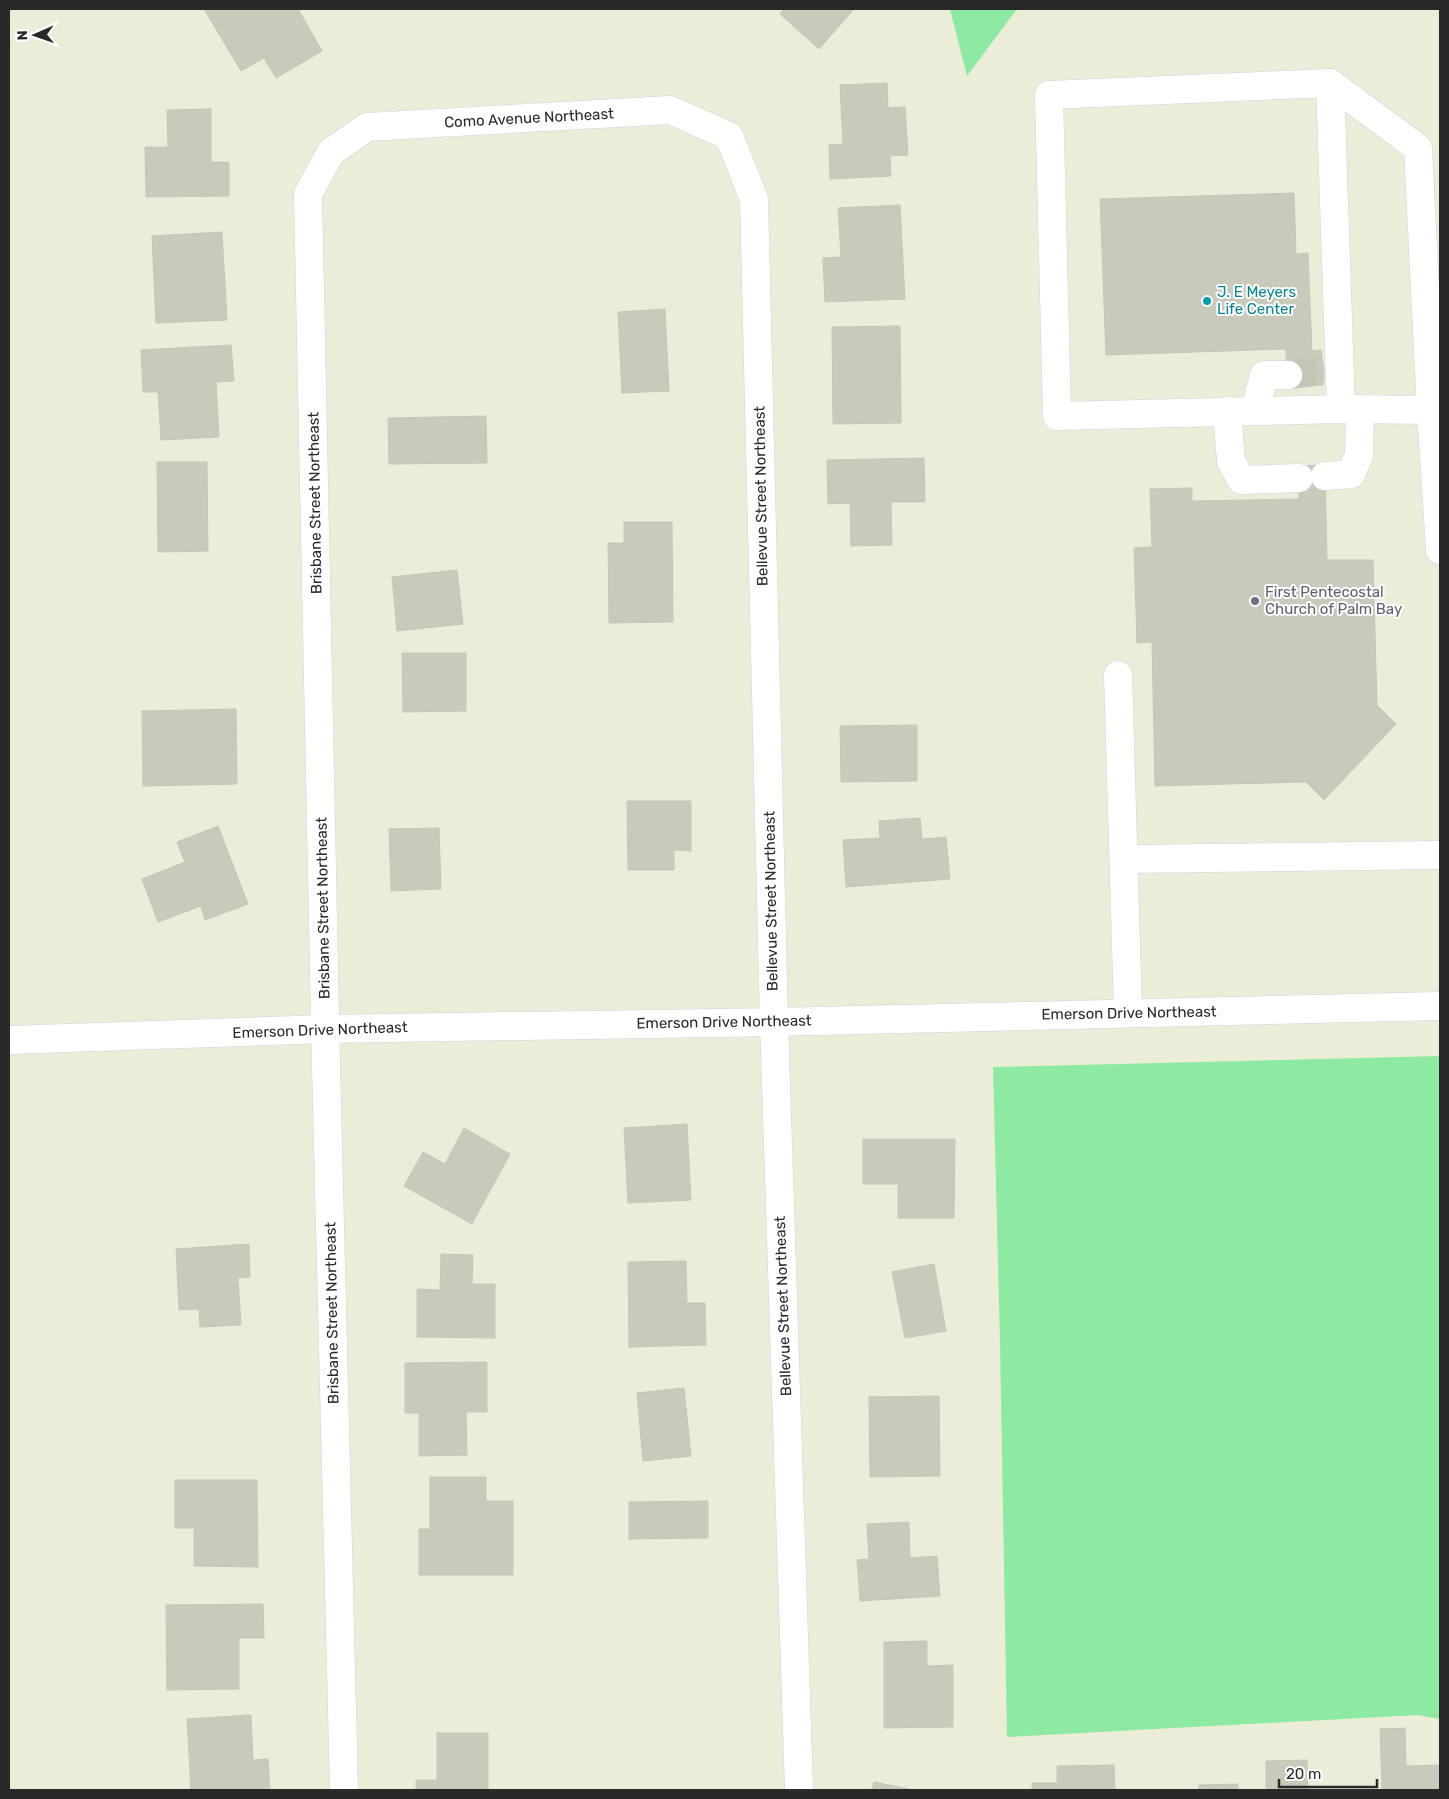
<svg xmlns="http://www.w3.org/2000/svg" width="1449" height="1799" viewBox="0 0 1449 1799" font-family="Rubik,sans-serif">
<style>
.green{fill:#8eeaa2}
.building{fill:#c8cbbc;stroke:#c4c8b2}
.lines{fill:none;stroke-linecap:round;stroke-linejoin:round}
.minor-tunnel{stroke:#c4c6b5;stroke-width:28;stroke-dasharray:28 14;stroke-linecap:butt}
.minor-casing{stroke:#d6cee4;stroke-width:29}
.minor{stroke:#fff;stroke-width:28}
.culture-dot{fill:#0f9aa8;stroke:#fff;stroke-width:2}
.worship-dot{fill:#6b7280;stroke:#fff;stroke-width:2}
.labels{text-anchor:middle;stroke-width:4;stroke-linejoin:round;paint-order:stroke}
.street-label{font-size:15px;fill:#292929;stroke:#fff}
.culture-label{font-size:15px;fill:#0d838f;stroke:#fff;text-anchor:start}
.worship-label{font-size:15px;fill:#5b616d;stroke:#fff;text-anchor:start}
</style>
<rect width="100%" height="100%" fill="#ebedd8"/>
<!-- green -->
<g class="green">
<path d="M950,9H1023H1017L967,76Z"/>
<path d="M1440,1056V1719L1418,1715L1007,1737L1000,1343L993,1067Z"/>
</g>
<!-- building -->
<g class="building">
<path d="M204,9H298L322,51L276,78L264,58L241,71Z"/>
<path d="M784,9H854L819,49L780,14Z"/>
<path d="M887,83L888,108L905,107L908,155L890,156L891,176L830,179L829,145L843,144L840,85Z"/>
<path d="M211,109V162H229V196L146,197L145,147H168L167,110Z"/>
<path d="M1294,193L1296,254L1308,253L1312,351L1321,350L1324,371L1323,385L1287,387L1286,349L1106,355L1100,199Z"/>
<path d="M900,205L905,299L825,302L823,258L841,257L838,208Z"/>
<path d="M222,232L227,320L156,323L152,236Z"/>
<path d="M665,309L669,391L622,393L618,312Z"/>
<path d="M900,326L901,423L833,424L832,327Z"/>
<path d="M231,345L234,381L216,382L219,437L161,440L158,392H143L141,350Z"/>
<path d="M486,416L487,463L389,464L388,418Z"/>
<path d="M924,458L925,502H891L892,545L851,546L850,503L828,504L827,460Z"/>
<path d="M157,462H207L208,551L158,552Z"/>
<path d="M1325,465L1327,560H1373L1377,705L1396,724L1324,800L1306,782L1155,786L1152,642L1137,643L1134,548L1152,547L1150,489L1192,488V501L1299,499L1298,466Z"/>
<path d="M624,522H672L673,622L609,623L608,543H624Z"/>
<path d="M457,570L463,624L397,631L392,577Z"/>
<path d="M402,653H466V711L403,712Z"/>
<path d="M236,709L237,784L143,786L142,711Z"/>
<path d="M917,725V781L841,782L840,726Z"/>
<path d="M627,801H691V851L674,850V870H628Z"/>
<path d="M920,818L922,839L946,837L950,879L846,887L843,840L880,838L879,821Z"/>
<path d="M218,826L248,904L205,920L201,906L158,922L142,879L185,862L177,842Z"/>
<path d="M439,828L441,889L391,891L389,829Z"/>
<path d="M687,1124L691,1200L628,1203L624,1128Z"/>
<path d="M464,1128L510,1154L472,1224L404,1186L423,1152L445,1164Z"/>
<path d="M863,1139H955L954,1218H898V1184H863Z"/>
<path d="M249,1244L250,1277L238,1278L241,1325L200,1327L199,1309L179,1310L176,1249Z"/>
<path d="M441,1254L473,1255L472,1284H495V1338L417,1337V1289L440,1290Z"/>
<path d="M686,1261L687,1303H705L706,1345L629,1347L628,1262Z"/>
<path d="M934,1264L946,1331L905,1338L892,1272Z"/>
<path d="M487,1362V1412H466L467,1455L419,1456V1413H405V1363Z"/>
<path d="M684,1388L691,1456L643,1461L637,1393Z"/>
<path d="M939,1396L940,1476L870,1477L869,1397Z"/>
<path d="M430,1477H486V1501H513V1575H419V1529H430Z"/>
<path d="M175,1480H257L258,1567L194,1566V1528H175Z"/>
<path d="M708,1501V1538L629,1539V1502Z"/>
<path d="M909,1522L910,1558L937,1556L940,1596L860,1601L857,1560L869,1559L867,1524Z"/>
<path d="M263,1604L264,1638H239V1689L167,1690L166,1605Z"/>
<path d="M927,1641V1666L953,1665V1727L884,1728V1642Z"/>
<path d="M251,1715L253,1760L268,1759L270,1790H191L187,1719Z"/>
<path d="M1405,1728L1406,1766L1440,1765V1790H1382L1380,1729Z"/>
<path d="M437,1733H488V1790H416V1780H437Z"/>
<path d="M1307,1760L1308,1790H1266V1761Z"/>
<path d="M1114,1765L1115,1790H1032V1783H1057V1766Z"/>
<path d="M874,1782L914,1790H872Z"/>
<path d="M1238,1784V1790H1199V1785Z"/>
</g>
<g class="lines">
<!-- minor-tunnel -->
<path class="minor-tunnel" d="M1288,375L1324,371"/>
<!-- minor casing -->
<g class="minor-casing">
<g id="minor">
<path d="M1330,83L1341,409"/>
<path d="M1440,407L1431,410L1341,409L1057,416L1049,95L1330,83L1418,148L1431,410L1440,550"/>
<path d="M1227,411L1231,461L1241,480L1299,478"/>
<path d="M1255,411L1264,375H1288"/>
<path d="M1325,476L1351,474L1359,455L1360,410"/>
<path d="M1118,675L1128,1013"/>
<path d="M1124,859L1440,855"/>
<path d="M9,1040L325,1029L774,1022L1440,1006"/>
<path d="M344,1790L326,1066L308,194L331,152L367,127L670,110L729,136L754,199L774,1022L799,1790"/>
</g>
</g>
<!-- minor -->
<use href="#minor" class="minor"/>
</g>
<!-- markers -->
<circle class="culture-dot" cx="1207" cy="301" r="5"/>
<circle class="worship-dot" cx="1255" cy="601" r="5"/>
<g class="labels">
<!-- street labels -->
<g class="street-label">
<text transform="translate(529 118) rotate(-3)" y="5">Como Avenue Northeast</text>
<text transform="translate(761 496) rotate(-91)" y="5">Bellevue Street Northeast</text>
<text transform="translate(315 503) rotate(-91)" y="5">Brisbane Street Northeast</text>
<text transform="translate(771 901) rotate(-91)" y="5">Bellevue Street Northeast</text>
<text transform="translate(323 908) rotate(-91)" y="5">Brisbane Street Northeast</text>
<text transform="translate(1129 1013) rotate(-1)" y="5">Emerson Drive Northeast</text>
<text transform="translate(724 1022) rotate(-1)" y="5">Emerson Drive Northeast</text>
<text transform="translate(320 1030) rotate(-2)" y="5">Emerson Drive Northeast</text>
<text transform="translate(783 1306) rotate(-92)" y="5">Bellevue Street Northeast</text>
<text transform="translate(332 1313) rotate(-91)" y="5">Brisbane Street Northeast</text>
</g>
<!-- culture labels -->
<g class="culture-label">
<text x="1217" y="297">J. E Meyers<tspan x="1217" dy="17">Life Center</tspan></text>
</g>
<!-- worship labels -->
<g class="worship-label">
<text x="1265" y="597">First Pentecostal<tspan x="1265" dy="17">Church of Palm Bay</tspan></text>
</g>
</g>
<!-- border -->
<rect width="1449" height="1799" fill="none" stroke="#292929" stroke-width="20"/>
<!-- north arrow -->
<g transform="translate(35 35) rotate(268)" stroke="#ffffff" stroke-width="4" paint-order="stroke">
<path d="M0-4L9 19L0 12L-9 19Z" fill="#292929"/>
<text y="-8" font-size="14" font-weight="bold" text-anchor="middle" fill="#292929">N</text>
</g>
<!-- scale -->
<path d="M1279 1779v8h98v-8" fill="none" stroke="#292929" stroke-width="2.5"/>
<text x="1286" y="1779" font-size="15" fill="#292929" stroke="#ffffff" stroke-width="4" paint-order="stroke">20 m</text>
</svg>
